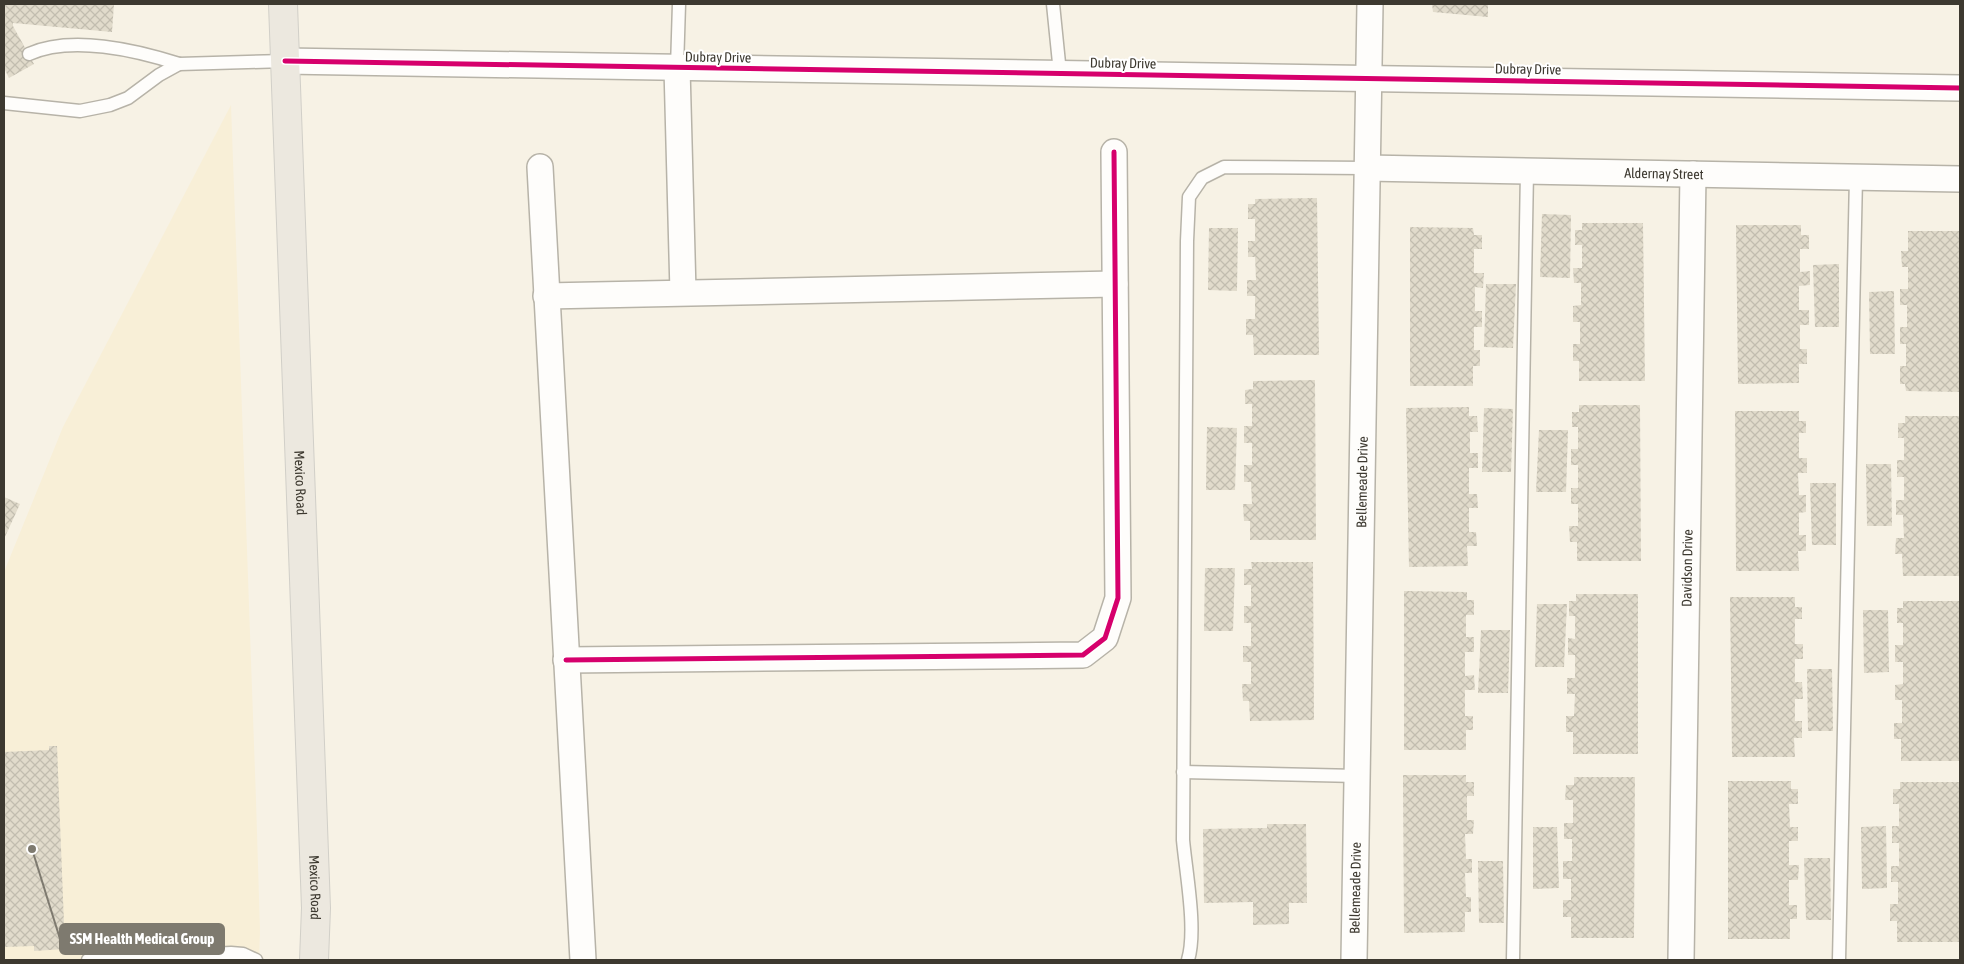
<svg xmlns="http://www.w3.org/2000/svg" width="1964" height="964" viewBox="0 0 1964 964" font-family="'Asap Condensed',sans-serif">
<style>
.built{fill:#f8efd7}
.building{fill:url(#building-cross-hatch)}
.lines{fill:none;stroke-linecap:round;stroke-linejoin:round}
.lane-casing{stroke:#b7b3a8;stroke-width:15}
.street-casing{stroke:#b7b3a8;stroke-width:28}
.primary-casing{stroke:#d1cfc8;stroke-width:30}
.lane{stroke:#fefdfb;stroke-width:12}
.street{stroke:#fefdfb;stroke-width:25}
.primary{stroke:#ece8df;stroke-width:28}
.cycleway-casing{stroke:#fff;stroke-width:8}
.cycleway{stroke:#d6006c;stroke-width:5}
.labels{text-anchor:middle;stroke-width:4;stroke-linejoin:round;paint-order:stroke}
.street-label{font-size:14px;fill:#3d3930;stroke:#fff}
.leader{fill:none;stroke:#7e7a6f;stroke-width:2}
.callout-dot{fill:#7e7a6f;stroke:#fff;stroke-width:2}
.callout{fill:#7e7a6f;stroke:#7e7a6f;stroke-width:2}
.callout-label{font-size:15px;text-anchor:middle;font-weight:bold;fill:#fff}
</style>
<defs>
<pattern id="building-cross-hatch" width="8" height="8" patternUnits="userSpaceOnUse" patternTransform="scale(1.25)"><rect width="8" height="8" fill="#e1dbcb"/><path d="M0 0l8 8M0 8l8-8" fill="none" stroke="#c2bdaf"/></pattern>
</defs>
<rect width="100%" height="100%" fill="#f7f2e5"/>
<!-- built -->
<path class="built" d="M231,105L256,800L260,931L259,960H4V572L63,427Z"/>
<!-- building -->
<g class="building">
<path d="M4,4H114L112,32L13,23V26L34,64L9,78L4,68Z"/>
<path d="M1432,4H1488V17L1433,12Z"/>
<path d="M1317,198L1319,355H1254L1253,335H1246V319H1255V296H1247V280H1256L1255,257H1248V241H1255V219H1248V204H1255V199Z"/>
<path d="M1542,214L1571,215L1570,278L1540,277Z"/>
<path d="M1582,223H1643L1645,381H1579V361H1573V344H1580V322H1573V306L1581,305V283H1574L1573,268H1582V245H1575V230H1582Z"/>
<path d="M1736,225H1801V235H1809V249H1800V272L1810,271V285L1799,286V310H1809V325H1800V349H1807V364H1799V383L1738,384Z"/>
<path d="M1410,227L1473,228L1474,235H1482V249H1474V273H1484L1483,288L1475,287V311H1482V327H1474V350H1480V366H1473V386H1410Z"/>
<path d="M1209,228H1238L1237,291L1208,290Z"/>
<path d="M1908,231H1960V392L1906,391L1905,384H1900V366H1906V344H1900V327H1907V305H1900V289H1908V267H1902L1901,251H1908Z"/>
<path d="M1839,264V327H1815L1813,265Z"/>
<path d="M1486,284H1516L1513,348L1484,347Z"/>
<path d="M1894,291L1895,354H1870L1869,292Z"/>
<path d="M1315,380L1316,540H1250V521H1244L1243,504H1252L1251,482H1244V465H1252V443H1244V426H1252V404H1245V390L1253,389V381Z"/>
<path d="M1579,405H1640L1641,561H1577V542H1570L1569,526H1578V504H1571V488H1578V465H1571V449H1578V427H1572V412H1579Z"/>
<path d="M1469,407V416H1477L1478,432H1470V453H1478V468H1469V494H1477L1478,508H1469V532H1476L1477,546H1467L1468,566L1409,567L1406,408Z"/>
<path d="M1484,408L1513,409L1511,472H1482Z"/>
<path d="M1735,411H1799V421H1806V433H1799V458H1807V473H1798L1799,495H1806V512L1799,513V535H1806V551H1798L1799,571H1736Z"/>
<path d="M1905,416H1960V576H1903L1902,554H1895L1896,538H1904L1903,515H1896V500H1904V477H1897V460H1904V438H1898V423H1905Z"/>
<path d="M1207,427L1237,428L1235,490H1206Z"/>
<path d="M1539,430H1568L1566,492H1536Z"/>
<path d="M1866,464H1891L1892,526H1867Z"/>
<path d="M1810,483H1836V545H1812Z"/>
<path d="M4,497L20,504L4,539Z"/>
<path d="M1251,562H1313L1314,720L1250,721L1249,701H1243L1242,684H1251V662H1243V646H1251V623H1244V606H1251V585H1244V569H1252Z"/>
<path d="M1205,568H1235L1233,631H1204Z"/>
<path d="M1404,591L1467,592V600H1474V615H1466V637H1474V652H1465V676L1474,675L1475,690H1465V716H1473V730H1466V750H1404Z"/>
<path d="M1576,594H1638V754H1573V732H1566V716H1574L1575,694H1567V678H1575V655H1568V638L1575,639V616H1569V601H1576Z"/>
<path d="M1730,597H1795V607H1802V619H1795V644H1803V659H1795V682H1802L1803,699H1795V721H1802V738H1794L1795,757H1732Z"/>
<path d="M1903,601H1960V761H1901V739H1894V723H1902V700H1895V685L1903,684V662H1895V645H1903V623H1897V608H1903Z"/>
<path d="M1537,604H1567L1564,667H1535Z"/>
<path d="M1863,610H1888L1889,672L1864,673Z"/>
<path d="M1481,630H1510L1508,693H1478Z"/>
<path d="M1807,669H1832L1833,731H1808Z"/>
<path d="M49,746H57L65,949L34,951V946L4,947V752L49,750Z"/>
<path d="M1403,775H1466V782H1474V796H1467V820H1474L1473,834H1465L1466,859H1472V873H1465L1466,897H1471V912H1465V932L1404,933Z"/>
<path d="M1574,777H1635L1634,938H1571V917H1563V900H1571V879H1563V861H1572V839H1564V823H1573V800H1565L1566,785H1574Z"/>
<path d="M1728,781H1791V789H1798V804H1789L1790,827H1798V841H1789V865H1799L1798,880H1789V905H1797V919H1790V939H1728Z"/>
<path d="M1900,782H1960V942H1897V921H1890V904H1898V882H1891V866H1899V843H1892V826H1899V804H1893V789H1900Z"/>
<path d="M1267,824H1306L1307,903H1289V924L1253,925V902L1204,903L1203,829L1267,828Z"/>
<path d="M1886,826L1887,888L1862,889L1861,827Z"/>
<path d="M1533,827H1557L1559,888L1533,889Z"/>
<path d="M1804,858H1830L1831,920H1806Z"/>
<path d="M1478,861H1503L1504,923H1479Z"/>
</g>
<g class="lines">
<!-- lane casing -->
<g class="lane-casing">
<g id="lane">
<path d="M1053,4L1060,73"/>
<path d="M29,54C71,35 136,50 179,64"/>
<path d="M677,68L679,4"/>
<path d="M4,103L80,111L110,105L128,98L159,75L179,64L285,61"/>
<path d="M1183,772L1357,776"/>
<path d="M88,960L231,953L243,954L256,960"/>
<path d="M1188,960C1197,930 1186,873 1183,840L1187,241L1189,197L1202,178L1224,167L1366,168"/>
<path d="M1513,960L1527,171"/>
<path d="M1839,960L1856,177"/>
</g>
</g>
<!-- street casing -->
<g class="street-casing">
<g id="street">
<path d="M285,61L1960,88"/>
<path d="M677,68L683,292"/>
<path d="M540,167L583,960"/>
<path id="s1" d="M1366,168L1960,179"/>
<path d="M546,296L1115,284"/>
<path d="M566,660L1083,655L1105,638L1118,598L1114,152"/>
<path id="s2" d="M1354,960L1370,4"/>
<path id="s3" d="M1681,960L1693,174"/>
</g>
</g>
<!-- primary casing -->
<g class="primary-casing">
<g id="primary">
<path id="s4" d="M283,4L316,908L314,960"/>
</g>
</g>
<!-- lane -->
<use href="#lane" class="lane"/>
<!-- street -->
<use href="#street" class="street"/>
<!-- primary -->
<use href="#primary" class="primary"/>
<!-- cycleway casing -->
<g class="cycleway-casing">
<g id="cycleway">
<path d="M285,61L1960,88"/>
<path d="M566,660L1083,655L1105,638L1118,598L1114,152"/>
</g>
</g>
<!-- cycleway -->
<use href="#cycleway" class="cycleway"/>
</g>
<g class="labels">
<!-- street labels -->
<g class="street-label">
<text transform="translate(718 57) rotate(1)" y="5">Dubray Drive</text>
<text transform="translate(1123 63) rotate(1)" y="5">Dubray Drive</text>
<text transform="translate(1528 69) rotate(1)" y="5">Dubray Drive</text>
<text dy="5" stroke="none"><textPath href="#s1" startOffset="298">Aldernay Street</textPath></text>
<text dy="5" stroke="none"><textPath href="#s4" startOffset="479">Mexico Road</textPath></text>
<text dy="5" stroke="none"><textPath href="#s2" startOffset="478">Bellemeade Drive</textPath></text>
<text dy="5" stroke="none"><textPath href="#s3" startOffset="392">Davidson Drive</textPath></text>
<text dy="5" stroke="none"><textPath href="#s4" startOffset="884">Mexico Road</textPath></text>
<text dy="5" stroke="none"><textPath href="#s2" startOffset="72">Bellemeade Drive</textPath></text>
</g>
</g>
<!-- callouts -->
<path class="leader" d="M32 849L60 939"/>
<circle class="callout-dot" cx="32" cy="849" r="5"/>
<rect class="callout" x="60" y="924" width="164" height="30" rx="5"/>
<g class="callout-label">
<text x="142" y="944">SSM Health Medical Group</text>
</g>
<!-- border -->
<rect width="1964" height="964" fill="none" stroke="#3d3930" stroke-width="10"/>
</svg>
